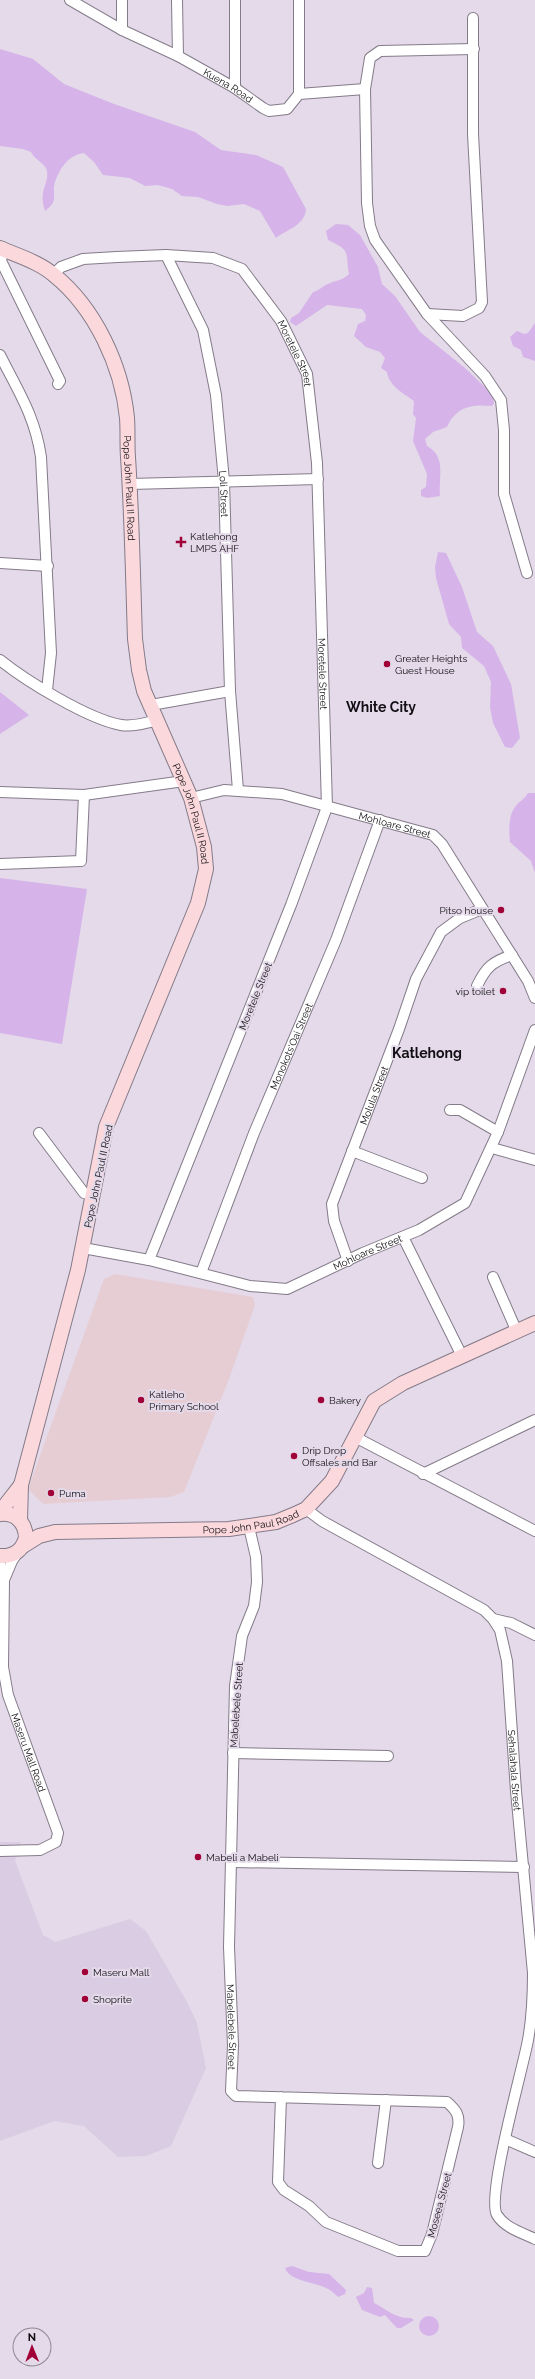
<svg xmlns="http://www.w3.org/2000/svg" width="535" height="2379" viewBox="0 0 535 2379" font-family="Raleway,sans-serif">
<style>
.built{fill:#dacce2}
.education{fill:#e6cdd3}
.green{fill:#d6b3e9}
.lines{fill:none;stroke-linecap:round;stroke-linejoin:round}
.street-casing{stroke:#847b89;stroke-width:12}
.secondary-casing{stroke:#847b89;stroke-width:16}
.street{stroke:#fff;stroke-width:10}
.secondary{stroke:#fbd8dc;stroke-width:14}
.poi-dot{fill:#a00037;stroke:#e4daea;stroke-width:1.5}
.labels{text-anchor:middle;stroke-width:4;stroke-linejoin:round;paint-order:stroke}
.street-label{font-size:10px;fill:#120f14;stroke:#e4daea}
.poi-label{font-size:10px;fill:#120f14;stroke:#e4daea;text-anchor:start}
.district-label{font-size:14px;font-weight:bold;fill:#120f14;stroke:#e4daea}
</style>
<rect width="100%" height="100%" fill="#e4daea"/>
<!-- built -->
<path class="built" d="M0,1842H21L15,1861L43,1935L55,1942L130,1919L146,1931L187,2002L197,2023L206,2068L171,2146L146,2156L118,2157L84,2126L54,2121L0,2141Z"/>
<!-- education -->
<path class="education" d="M115,1274L253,1297L255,1305L229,1379L184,1492L170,1497L43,1504L28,1489L104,1279Z"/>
<!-- green -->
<g class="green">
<path d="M0,49L33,59L64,84L114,104L195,132L221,150L256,155L283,167L306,209C305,225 288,229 276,238L260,211L244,204L227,206L217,204L198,197L182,196L172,189L158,185L145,186L130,178L103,175L94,162L84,153C68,155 58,170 54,186C53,192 56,198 52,204C50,207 47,209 45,211C38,190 49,185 47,171C46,164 34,159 31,152L23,149L0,146Z"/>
<path d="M336,224L348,225L360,235L378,267L382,284L395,296L420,332L465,368L492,394L494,403L492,406C471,404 456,407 447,427L433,432L425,439L427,446C447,457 438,477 440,496L427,498L421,496V490L426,487L427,474L413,441L416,418L413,414L414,401C403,393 389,386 387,372L381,368L385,358L380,352L366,347L354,336L358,324L365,321L366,315L362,309L327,305L296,326L290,322L291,318L299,313L313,292C319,291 322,286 328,284C336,280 342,281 349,274C345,252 352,251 328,240L326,231Z"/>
<path d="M535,323V361L523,357L521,350L513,346L510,337L517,331L524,334L528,333Z"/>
<path d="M438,552L446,553L462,587L477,632L493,646L511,684L520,738L512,748L505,747L493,723L490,707L491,682L484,666L462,648L461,637L449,624L436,578L435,567Z"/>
<path d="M0,692L29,715L0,734Z"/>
<path d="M528,793H535V873L531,861L510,842C509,832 508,816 515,807C518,802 525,799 528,793Z"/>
<path d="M0,878L87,889L62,1044L0,1033Z"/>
<path d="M292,2266L309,2272L329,2274L346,2290L345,2294L338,2297C335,2294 332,2291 328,2289C317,2282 290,2282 285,2268Z"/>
<path d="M367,2287L372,2288L374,2303C386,2309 396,2319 411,2318L414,2320L401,2328H397L385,2315L380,2317L362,2310L356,2297L364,2293Z"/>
<circle cx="429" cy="2326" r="10"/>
</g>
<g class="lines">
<!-- street casing -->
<g class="street-casing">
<g id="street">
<path id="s1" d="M70,0L122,30L178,56L235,88L263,108L269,111L287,109L299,94V0"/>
<path d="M177,0L178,56"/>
<path d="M122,30V0"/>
<path d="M474,49L380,51L370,58L365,89L367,203L370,226L375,240L427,314L485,376L501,400L504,430V494L527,573"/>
<path d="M235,88V0"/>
<path d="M299,94L365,89"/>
<path d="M3,249L1,261L60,381L58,384"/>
<path id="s2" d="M166,255L203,330L216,395L224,481L230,691L238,790"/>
<path id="s3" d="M54,274L61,267L83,259L117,257L166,255L213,258L242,269L281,321L307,374L317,463L327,807L291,905L149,1260"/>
<path d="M427,314L463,316L479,308L482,302L473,134V18"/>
<path d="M0,355C18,391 35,416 41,457L51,653L47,690"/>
<path d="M130,484L318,479"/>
<path d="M0,563L48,566"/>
<path d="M0,660C26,681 88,719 121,725C133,727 146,723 157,720"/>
<path d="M151,705L230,691"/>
<path d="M0,792L84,795L184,781"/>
<path id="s4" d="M191,798L224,790L282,794L433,835L442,844L528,981L535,998"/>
<path d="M0,864L81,861L84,795"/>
<path d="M477,986C486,967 492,962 512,955"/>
<path d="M450,1110H460L498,1132"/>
<path d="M39,1133L84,1193L93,1195"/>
<path d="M492,1148L535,1160"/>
<path d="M352,1151L422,1178"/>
<path d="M403,1237L462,1356"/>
<path id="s5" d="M83,1248L149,1260L250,1286L287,1289L363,1253L419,1230L465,1203L498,1132L535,1030"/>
<path id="s6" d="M348,1261L334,1221L332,1204L399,1029L416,979L441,932L460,918L482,909"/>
<path id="s7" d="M201,1273L254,1133L336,940L380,820"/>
<path d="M493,1277L517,1332"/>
<path d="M355,1437L535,1531"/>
<path d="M423,1474L535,1420"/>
<path id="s8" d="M306,1509L322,1521L484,1610L493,1619L500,1630L507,1661L516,1791L533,1973C533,1996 532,2018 528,2040C523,2068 486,2197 497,2215C505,2228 523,2233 535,2239"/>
<path id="s9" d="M249,1527L256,1557L257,1582L254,1606L242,1636L235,1686L229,1947L233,2045L231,2091L236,2096L447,2102C456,2110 460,2115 458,2127L432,2234L425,2251H398L326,2222L309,2206L284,2190L278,2182L281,2097"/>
<path id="s10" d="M0,1564L4,1580L3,1667L8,1695L58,1833L56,1842L40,1850L0,1851"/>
<path d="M4,1580L12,1561L18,1552"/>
<path d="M493,1619L511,1623L535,1635"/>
<path d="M233,1753L388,1756"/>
<path d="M233,1862L524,1867"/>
<path d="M505,2139L535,2152"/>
<path d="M378,2163L386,2100"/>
</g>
</g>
<!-- secondary casing -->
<g class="secondary-casing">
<g id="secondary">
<path id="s11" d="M0,248C18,256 39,262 54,275C95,308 122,366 127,418C128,431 127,444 128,457C132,518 133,579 135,639L139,670L144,691L191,798L204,847L206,869L198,903L106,1127L78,1270L21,1485L20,1521"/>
<path d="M0,1512L21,1485"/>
<path d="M0,1514C15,1512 25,1522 26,1537C23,1550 14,1557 0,1556"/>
<path id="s12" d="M23,1546L39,1536L55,1532L229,1529L276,1522L293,1515L306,1509L332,1481L374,1401L403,1383L535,1323"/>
</g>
</g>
<!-- street -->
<use href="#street" class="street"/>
<!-- secondary -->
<use href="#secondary" class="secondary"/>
</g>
<!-- markers -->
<g class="poi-dot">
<path d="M179 536h4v4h4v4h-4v4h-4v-4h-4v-4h4z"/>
<circle cx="387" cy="664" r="4"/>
<circle cx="501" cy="910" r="4"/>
<circle cx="503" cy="991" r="4"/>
<circle cx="141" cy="1400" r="4"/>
<circle cx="321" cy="1400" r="4"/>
<circle cx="294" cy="1456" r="4"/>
<circle cx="51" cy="1493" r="4"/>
<circle cx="198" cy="1857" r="4"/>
<circle cx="85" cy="1972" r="4"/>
<circle cx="85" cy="1999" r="4"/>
</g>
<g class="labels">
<!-- street labels -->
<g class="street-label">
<text dy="4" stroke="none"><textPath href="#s1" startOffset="180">Kuena Road</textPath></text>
<text dy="4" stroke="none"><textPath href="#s3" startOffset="295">Moretele Street</textPath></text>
<text dy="4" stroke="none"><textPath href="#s11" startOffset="295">Pope John Paul II Road</textPath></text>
<text dy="4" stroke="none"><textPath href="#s2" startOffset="249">Loli Street</textPath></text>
<text dy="4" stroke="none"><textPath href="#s3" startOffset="619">Moretele Street</textPath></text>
<text dy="4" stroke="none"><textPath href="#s11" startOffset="631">Pope John Paul II Road</textPath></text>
<text dy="4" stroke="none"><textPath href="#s4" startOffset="209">Mohloare Street</textPath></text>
<text transform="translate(255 996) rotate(-68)" y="4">Moretele Street</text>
<text dy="4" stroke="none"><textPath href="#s7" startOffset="244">Monokots'Oai Street</textPath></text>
<text dy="4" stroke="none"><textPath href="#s6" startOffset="176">Molula Street</textPath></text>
<text transform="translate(98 1176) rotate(-78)" y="4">Pope John Paul II Road</text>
<text dy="4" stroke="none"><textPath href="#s5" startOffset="297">Mohloare Street</textPath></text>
<text dy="4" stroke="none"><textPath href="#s12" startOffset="232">Pope John Paul Road</textPath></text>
<text transform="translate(236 1705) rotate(-86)" y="4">Mabelebele Street</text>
<text dy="4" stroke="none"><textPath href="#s10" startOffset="193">Maseru Mall Road</textPath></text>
<text dy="4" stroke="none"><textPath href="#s8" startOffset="372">Sehalahala Street</textPath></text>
<text dy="4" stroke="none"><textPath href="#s9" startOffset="504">Mabelebele Street</textPath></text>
<text transform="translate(439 2205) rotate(-75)" y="4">Moseea Street</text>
</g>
<!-- poi labels -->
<g class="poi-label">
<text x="190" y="540">Katlehong<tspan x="190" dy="12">LMPS AHF</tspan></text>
<text x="395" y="662">Greater Heights<tspan x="395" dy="12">Guest House</tspan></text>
<text x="493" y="914" text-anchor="end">Pitso house</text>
<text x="495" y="995" text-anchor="end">vip toilet</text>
<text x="149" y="1398">Katleho<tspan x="149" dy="12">Primary School</tspan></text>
<text x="329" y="1404">Bakery</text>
<text x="302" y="1454">Drip Drop<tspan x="302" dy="12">Offsales and Bar</tspan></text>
<text x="59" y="1497">Puma</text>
<text x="206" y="1861">Mabeli a Mabeli</text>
<text x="93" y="1976">Maseru Mall</text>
<text x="93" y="2003">Shoprite</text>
</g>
<!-- district labels -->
<g class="district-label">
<text x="381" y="712">White City</text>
<text x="427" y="1058">Katlehong</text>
</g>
</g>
<!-- north arrow -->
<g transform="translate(32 2347) rotate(359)"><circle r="19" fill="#e4daea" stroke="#908994"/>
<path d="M0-3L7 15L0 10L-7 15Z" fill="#a00037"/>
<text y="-6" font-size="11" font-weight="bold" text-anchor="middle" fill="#120f14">N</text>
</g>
</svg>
